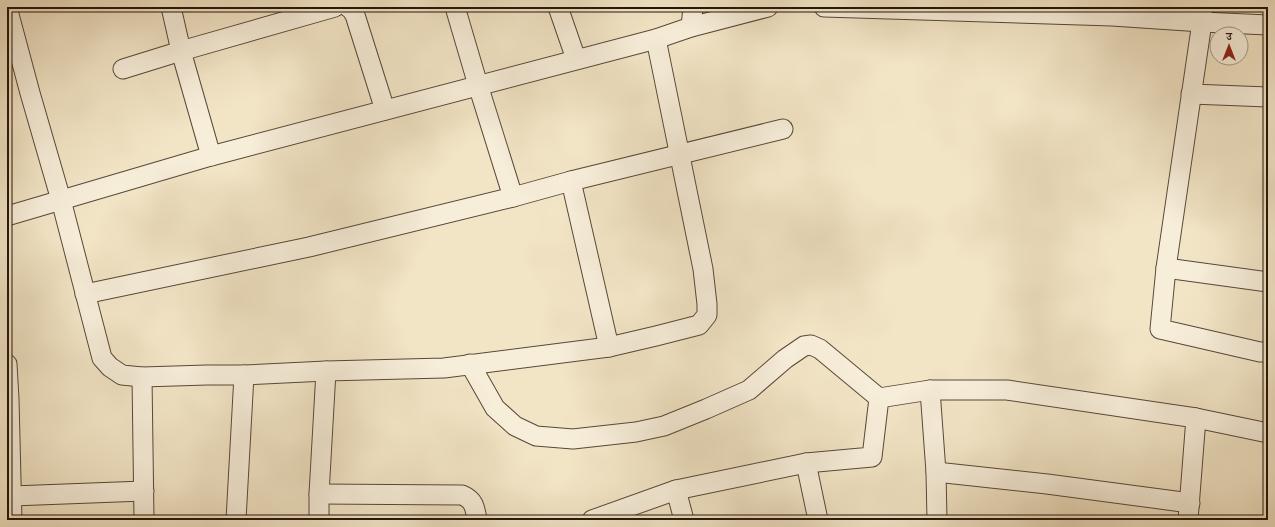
<svg xmlns="http://www.w3.org/2000/svg" width="1275" height="527" viewBox="0 0 1275 527" font-family="'IM FELL English','Noto Serif Devanagari',serif">
<style>
.lines{fill:none;stroke-linecap:round;stroke-linejoin:round}
.street-casing{stroke:#574839;stroke-width:21}
.street{stroke:#f7eeda;stroke-width:19}
</style>
<rect width="100%" height="100%" fill="#f2e5c6"/>
<filter id="stains"><feTurbulence type="fractalNoise" baseFrequency=".005" numOctaves="4"/><feColorMatrix values="0 0 0 0 .2 0 0 0 0 .09 0 0 0 0 .02 0 0 0 .5 -.17"/></filter>
<radialGradient id="worn" r=".72"><stop offset=".6" stop-color="#630" stop-opacity="0"/><stop offset="1" stop-color="#630" stop-opacity=".3"/></radialGradient>
<g class="lines">
<!-- street casing -->
<g class="street-casing">
<g id="street">
<path d="M7,7L30,93L61,200L102,358L110,367L122,375L142,377L207,375H244L326,371L444,368L609,347L656,336L699,325L707,315V304L703,269L656,39"/>
<path d="M171,7L181,51L211,156"/>
<path d="M348,7L351,9L355,15L385,110"/>
<path d="M455,7L478,85L513,197L571,181L609,347"/>
<path d="M558,7L576,59"/>
<path d="M824,7L1112,16L1202,22L1268,25"/>
<path d="M1202,7V22L1166,268L1160,329L1260,352H1268"/>
<path d="M691,27L693,7"/>
<path d="M123,69L181,51L335,7"/>
<path d="M1191,94L1268,97"/>
<path d="M571,181L783,129"/>
<path d="M7,216L211,156L656,39L691,27L768,7"/>
<path d="M1166,268L1268,282"/>
<path d="M85,294L309,247L513,197"/>
<path d="M7,364L9,399L12,520"/>
<path d="M470,364L495,408L515,426L536,436L573,439L636,432L664,426L706,409L749,390L785,359L804,346L811,345L820,349L879,398L930,390H1007L1196,418L1268,433"/>
<path d="M142,377L144,520"/>
<path d="M930,390L936,472L937,520"/>
<path d="M806,463L818,520"/>
<path d="M936,472L1047,484L1190,503"/>
<path d="M676,490L684,520"/>
<path d="M319,494L462,495C474,500 475,507 477,520"/>
<path d="M12,496L144,491"/>
<path d="M236,520L244,375"/>
<path d="M319,520V494L326,371"/>
<path d="M592,520L676,490L806,463L872,457L879,398"/>
<path d="M1188,520L1196,418"/>
</g>
</g>
<!-- street -->
<use href="#street" class="street"/>
</g>
<!-- margin -->
<rect width="1275" height="527" fill="none" stroke="#f2e5c6" stroke-width="24"/>
<rect x="8" y="8" width="1259" height="511" fill="none" stroke="#23140a" stroke-width="2"/>
<rect x="12" y="12" width="1251" height="503" fill="none" stroke="#23140a"/>
<!-- north arrow -->
<g transform="translate(1229 46)"><circle r="19" fill="#f7eeda" stroke="#a29787"/>
<path d="M0-3L7 15L0 10L-7 15Z" fill="#8f2418"/>
<text y="-6" font-size="11" font-weight="bold" text-anchor="middle" fill="#23140a">उ</text>
</g>
<rect width="100%" height="100%" filter="url(#stains)"/>
<rect width="100%" height="100%" fill="url(#worn)"/>
</svg>
